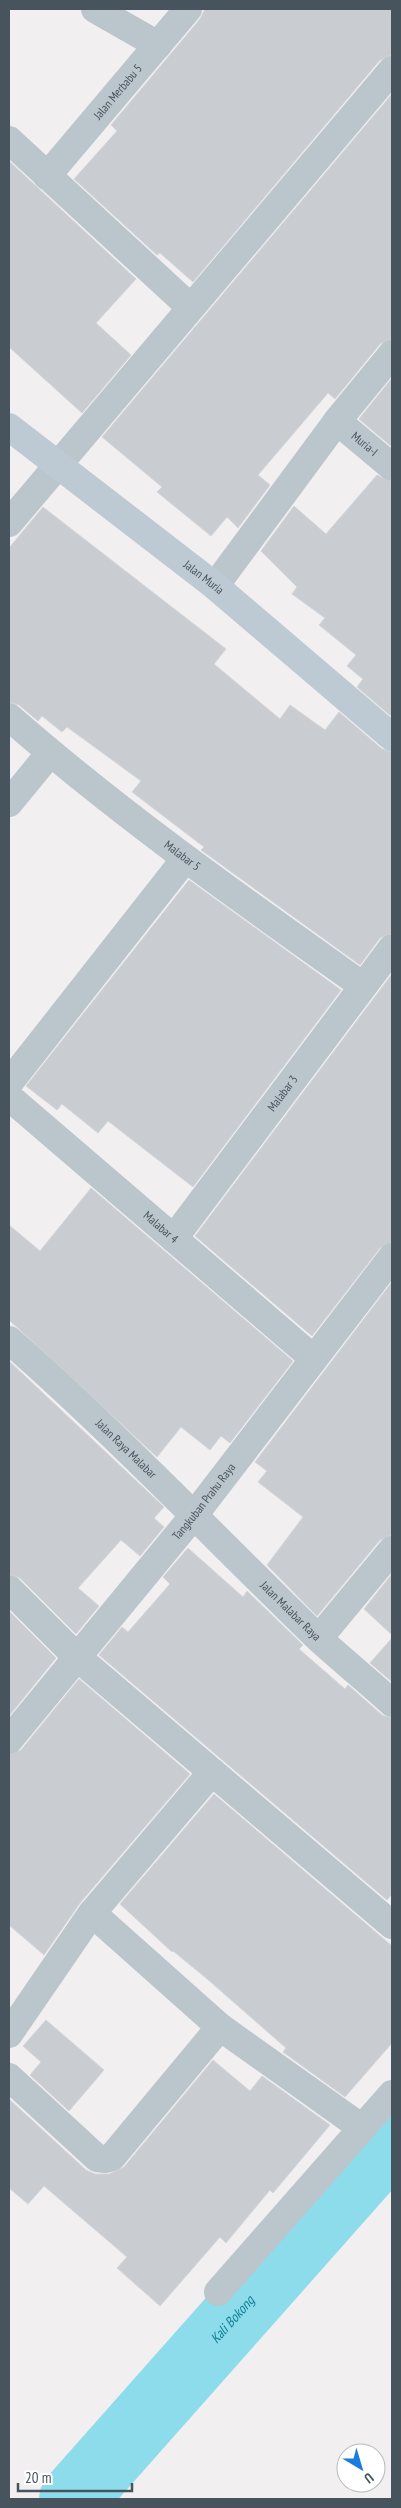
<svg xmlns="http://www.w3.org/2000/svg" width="401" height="2508" viewBox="0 0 401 2508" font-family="'PT Sans Narrow',sans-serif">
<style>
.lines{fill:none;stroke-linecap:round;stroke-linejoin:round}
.river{stroke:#8cdceb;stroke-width:68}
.building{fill:#c9cdd2;stroke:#d3d6db}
.street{stroke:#bbc5cc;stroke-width:28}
.secondary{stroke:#bdc9d3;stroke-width:28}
.labels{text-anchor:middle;stroke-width:4;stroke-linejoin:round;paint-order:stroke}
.street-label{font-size:12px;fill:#48545d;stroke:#fff}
.water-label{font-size:14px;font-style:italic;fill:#0e7e92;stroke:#fff}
</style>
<rect width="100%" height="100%" fill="#f2eff0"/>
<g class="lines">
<!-- river -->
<path class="river" id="s1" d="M73,2499L392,2139"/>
</g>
<!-- building -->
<g class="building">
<path d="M205,9H392V55L380,60L193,282L160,253L157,255L74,179L117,131L111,125L200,19Z"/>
<path d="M392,94V339L380,344L335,399L328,393L258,475L270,485L238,528L227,517L211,536L157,492L162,487L102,437Z"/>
<path d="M9,161L136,279L96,323L131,355L82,413L9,347Z"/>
<path d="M392,378V447L359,419Z"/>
<path d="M377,475L392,482V717L357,687L363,679L347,666L356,655L319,625L325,618L292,594L297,587L261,551L294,506L326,534Z"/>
<path d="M43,507L226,649L214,664L280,719L290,705L325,730L339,712L382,749L392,752V933L380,938L360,965L201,850L204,847L132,792L141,781L67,727L62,732L42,716L38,721L19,705L9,702V548Z"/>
<path d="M189,880L341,990L193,1187L108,1121L98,1133L62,1104L57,1110L26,1086Z"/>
<path d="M392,974V1242L380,1248L312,1336L195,1236Z"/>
<path d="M91,1188L293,1361L230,1443L221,1436L210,1450L181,1427L157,1457L9,1320V1225L40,1251Z"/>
<path d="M392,1282V1535L380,1540L317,1616L267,1565L303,1517L258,1482L267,1471L255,1462Z"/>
<path d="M9,1361L164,1507L154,1518L164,1527L140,1556L121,1540L78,1588L99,1606L76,1634L20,1578L9,1574Z"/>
<path d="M188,1548L243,1597L247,1591L303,1645L299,1649L345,1689L348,1685L382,1715L392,1718V1894L387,1900L99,1655L122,1627L128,1632L170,1584L163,1577Z"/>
<path d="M392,1574V1635L364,1609Z"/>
<path d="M9,1611L56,1658L9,1716Z"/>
<path d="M392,1638V1682L370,1663Z"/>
<path d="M79,1679L190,1774L80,1903L44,1955L9,1925V1755L21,1750Z"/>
<path d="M214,1794L392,1946V2043L345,2097L283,2052L286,2048L206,1978L173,1951L172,1952L120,1904Z"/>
<path d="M46,2020L104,2070L69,2111L30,2075L41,2062L23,2046Z"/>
<path d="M213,2060L250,2091L262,2076L330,2125L273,2193L270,2190L226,2243L220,2237L160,2306L117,2268L127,2257L44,2186L28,2204L9,2188V2099L86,2170L95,2174H109L124,2167Z"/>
</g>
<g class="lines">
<!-- street -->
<g class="street">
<path d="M95,9L158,45"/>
<path d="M9,140L190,307"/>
<path id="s2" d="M47,176L188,9"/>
<path id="s3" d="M337,421L392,467"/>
<path d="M9,523L392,70"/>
<path d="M215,586L337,421L392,354"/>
<path id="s4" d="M9,717C121,815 242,900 363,986"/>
<path d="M9,803L50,753"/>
<path d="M9,1083L185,859"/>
<path id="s5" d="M9,1097L313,1358"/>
<path id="s6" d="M174,1238L392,948"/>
<path id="s7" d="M9,1340C116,1434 215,1538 318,1638C342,1660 368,1681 392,1703"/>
<path d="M9,1589L77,1657L392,1925"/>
<path d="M319,1638L392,1550"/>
<path id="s8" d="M9,1740L195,1514L392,1257"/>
<path d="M92,1913L220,2027L362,2128"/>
<path d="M9,2034L92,1913L212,1772"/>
<path d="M9,2077L97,2158L105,2159L112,2157L220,2027"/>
<path d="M218,2292L392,2094"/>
</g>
<!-- secondary -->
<path class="secondary" id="s9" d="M9,427L215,586L392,737"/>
</g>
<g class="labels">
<!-- street labels -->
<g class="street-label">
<text dy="4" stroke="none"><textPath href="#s2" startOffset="110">Jalan Merbabu 5</textPath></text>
<text dy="4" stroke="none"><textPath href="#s3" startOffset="36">Muria-I</textPath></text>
<text dy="4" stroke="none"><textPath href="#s9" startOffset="246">Jalan Muria</textPath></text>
<text dy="4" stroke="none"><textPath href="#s4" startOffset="222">Malabar 5</textPath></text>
<text dy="4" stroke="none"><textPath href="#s6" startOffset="181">Malabar 3</textPath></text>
<text dy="4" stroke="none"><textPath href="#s5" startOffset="200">Malabar 4</textPath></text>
<text dy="4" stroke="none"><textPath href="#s7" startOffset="160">Jalan Raya Malabar</textPath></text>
<text dy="4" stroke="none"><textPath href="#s8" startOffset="308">Tangkuban Prahu Raya</textPath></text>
<text dy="4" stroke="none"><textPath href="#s7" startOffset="391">Jalan Malabar Raya</textPath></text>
</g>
<!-- water labels -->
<g class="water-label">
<text dy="5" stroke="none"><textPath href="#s1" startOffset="240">Kali Bokong</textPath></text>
</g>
</g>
<!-- border -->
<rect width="401" height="2508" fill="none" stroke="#48545d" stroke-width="20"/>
<!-- north arrow -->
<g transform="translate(361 2468) rotate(142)"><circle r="24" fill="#ffffff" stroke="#b6bbbe"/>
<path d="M0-4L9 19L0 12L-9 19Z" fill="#1b7ce0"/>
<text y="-8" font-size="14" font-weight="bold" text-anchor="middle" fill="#48545d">U</text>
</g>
<!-- scale -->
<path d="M18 2483v8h114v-8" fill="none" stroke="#48545d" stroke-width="2.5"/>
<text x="25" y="2483" font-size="15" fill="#48545d" stroke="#ffffff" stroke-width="4" paint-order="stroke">20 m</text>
</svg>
